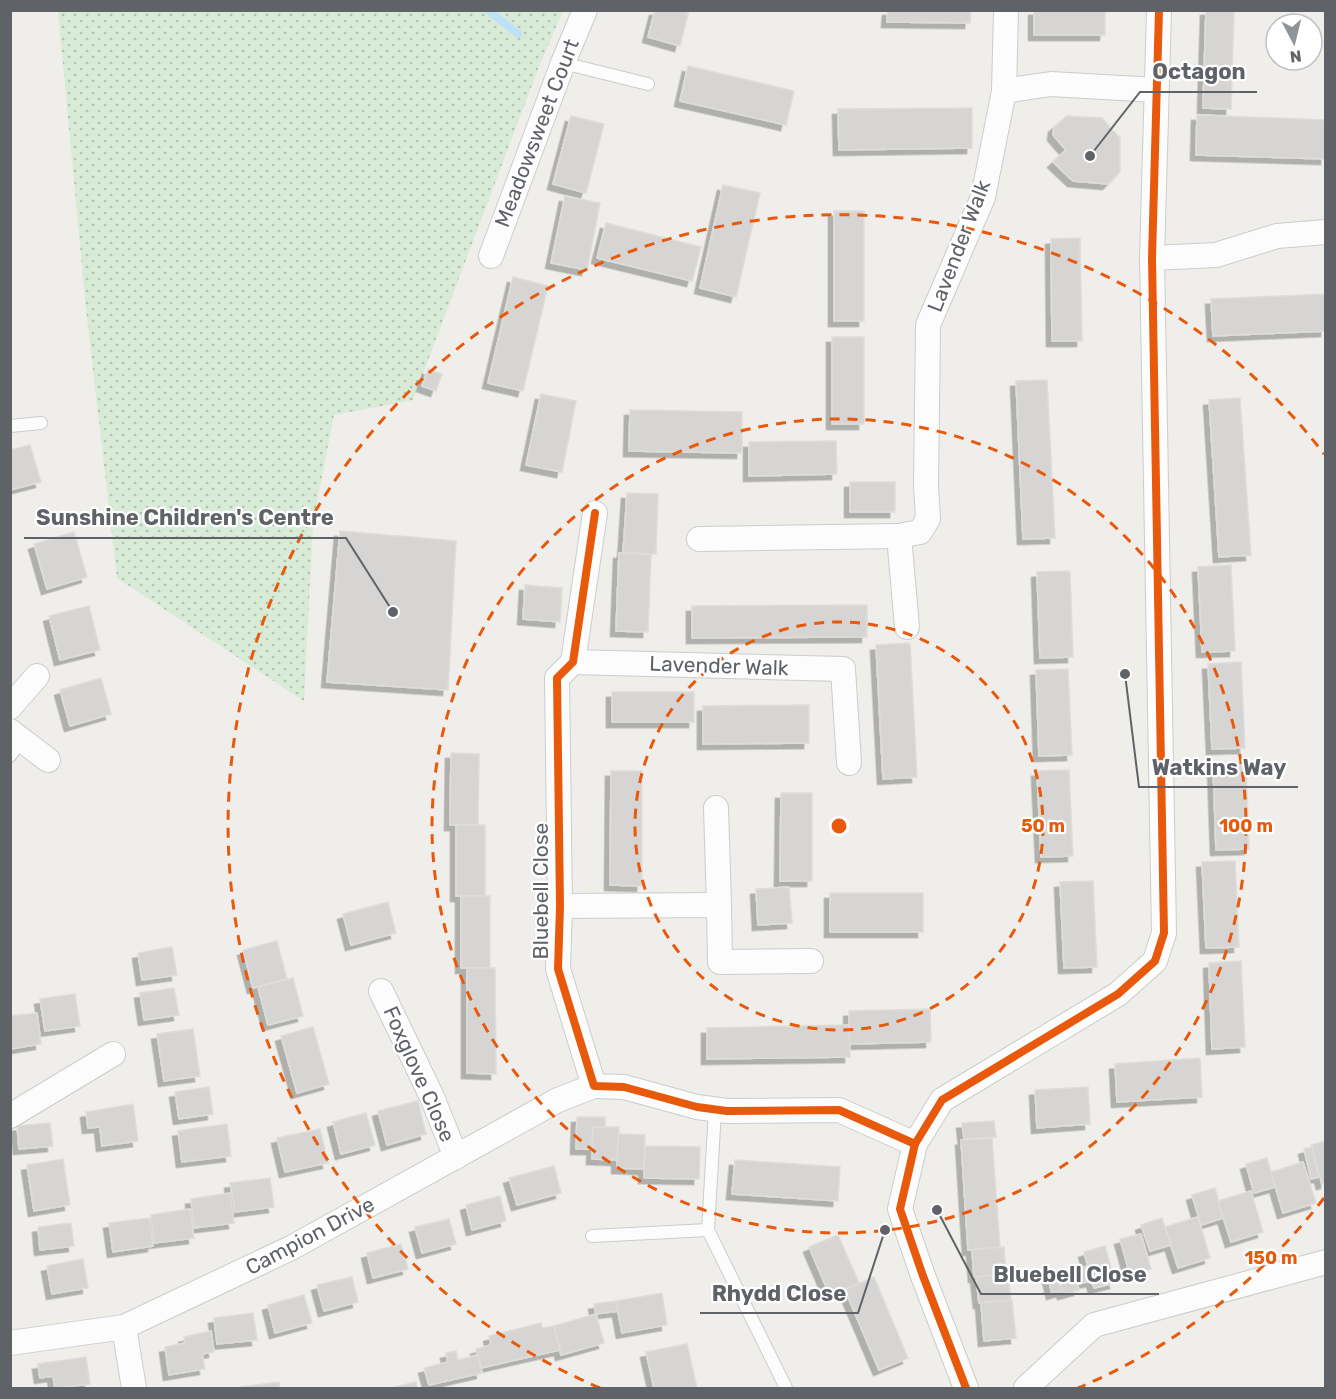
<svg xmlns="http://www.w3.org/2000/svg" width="1336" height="1399" viewBox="0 0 1336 1399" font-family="Rubik,sans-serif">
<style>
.green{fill:url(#green-dots)}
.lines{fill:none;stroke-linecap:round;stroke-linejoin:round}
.stream{stroke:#bfe0f9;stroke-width:8}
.building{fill:#d6d5d3;stroke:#deddd9;stroke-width:1.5;filter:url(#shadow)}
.service-casing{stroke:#cbcccc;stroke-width:14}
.minor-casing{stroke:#cbcccc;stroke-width:26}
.service{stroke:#fdfcfc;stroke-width:12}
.minor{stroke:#fdfcfc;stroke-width:24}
.cycleway-casing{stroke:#fff;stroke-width:11}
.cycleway{stroke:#e8590c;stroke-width:8}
.ring{fill:none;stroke:#e8590c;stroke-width:3;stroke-dasharray:10 8}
.labels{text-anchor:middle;stroke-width:4.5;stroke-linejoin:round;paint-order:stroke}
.street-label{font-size:21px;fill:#5f6368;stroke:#fff}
.centre{fill:#e8590c;stroke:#fff;stroke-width:3}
.ring-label{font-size:18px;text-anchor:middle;font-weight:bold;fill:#e8590c;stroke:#fff;stroke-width:4.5;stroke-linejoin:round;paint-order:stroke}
.leader{fill:none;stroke:#5f6368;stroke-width:2}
.callout-dot{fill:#5f6368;stroke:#fff;stroke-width:2}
.callout-label{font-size:22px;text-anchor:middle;font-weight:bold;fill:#5f6368;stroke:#fff;stroke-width:4.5;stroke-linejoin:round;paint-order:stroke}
</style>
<defs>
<pattern id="green-dots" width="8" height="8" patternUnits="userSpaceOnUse" patternTransform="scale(1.5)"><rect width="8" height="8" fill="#d8ebd6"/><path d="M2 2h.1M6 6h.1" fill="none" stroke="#b2c2b1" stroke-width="1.8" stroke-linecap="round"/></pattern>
<filter id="shadow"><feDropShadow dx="-5.5" dy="5.5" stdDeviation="0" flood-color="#0004"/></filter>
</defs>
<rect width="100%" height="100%" fill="#efeeea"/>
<!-- green -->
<path class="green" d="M58,11H563L538,69L413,400L334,415L313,522L304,701L117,578L86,309Z"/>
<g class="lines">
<!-- stream -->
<path class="stream" d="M488,10L518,34"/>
</g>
<!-- building -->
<g class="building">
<path d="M655,10H689L680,46L648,37Z"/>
<path d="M888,10H971L970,23L887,22Z"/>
<rect x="1034" y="10" width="71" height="25"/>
<path d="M1206,10H1234L1231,109L1203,108Z"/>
<path d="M688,66L794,91L786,125L680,101Z"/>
<path d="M972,108V148L839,150L838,109Z"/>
<path d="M1197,115L1326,120V159L1196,155Z"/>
<path d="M571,116L604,124L586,193L553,184Z"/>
<path d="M1067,116L1102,118L1120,138V172L1108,184L1073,181L1053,162L1066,150L1053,135L1054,127Z"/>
<path d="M723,185L760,193L736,297L700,288Z"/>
<path d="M565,196L600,203L587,270L551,263Z"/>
<rect x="834" y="211" width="30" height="110"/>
<path d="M606,223L701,247L692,281L597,258Z"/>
<path d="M1080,238L1082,341H1052L1051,239Z"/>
<path d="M513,277L548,286L523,391L488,383Z"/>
<path d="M1326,294V331L1213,336L1211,299Z"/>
<rect x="832" y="337" width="32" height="87"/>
<path d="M428,369L442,374L436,391L422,386Z"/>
<path d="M1047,380L1055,538L1023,539L1016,381Z"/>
<path d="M541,394L576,401L562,472L526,465Z"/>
<path d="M1240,398L1251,555L1219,557L1209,400Z"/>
<path d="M630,410L742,412V453L629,451Z"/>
<path d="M836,441L837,474L749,476V442Z"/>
<path d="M30,445L41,482L10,490V450Z"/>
<rect x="850" y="482" width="45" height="30"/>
<path d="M627,493L658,494L656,554L623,553Z"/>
<path d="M340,531L456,541L448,690L327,682Z"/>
<path d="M74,532L87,577L47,589L34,544Z"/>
<path d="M619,553L651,554L648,632L616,631Z"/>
<path d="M1231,565L1235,651L1202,652L1198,567Z"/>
<path d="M1070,571L1073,657L1040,658L1037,572Z"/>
<path d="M525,585L562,588L560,622L523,619Z"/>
<path d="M867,605V637L692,638V606Z"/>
<path d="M89,606L100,650L60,660L49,616Z"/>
<path d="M910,643L917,777L883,779L876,645Z"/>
<path d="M1241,662L1245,748L1212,749L1208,664Z"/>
<path d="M1068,669L1072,755L1039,756L1036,670Z"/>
<path d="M101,678L111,714L70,726L60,690Z"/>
<rect x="612" y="692" width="82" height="30"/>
<path d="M809,705V743L703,744V706Z"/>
<path d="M451,753L479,754L478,825H450Z"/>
<path d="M1246,763L1249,849L1216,850L1213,764Z"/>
<path d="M1069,770L1073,856L1041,857L1037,771Z"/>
<path d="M611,771H642V886L610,885Z"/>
<path d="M781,793H812V881H780Z"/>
<rect x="456" y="825" width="29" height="71"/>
<path d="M1235,861L1239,947L1206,948L1202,862Z"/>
<path d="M1093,881L1097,967L1064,968L1060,882Z"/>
<path d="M789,887L792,923L758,925L756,889Z"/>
<rect x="830" y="893" width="93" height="39"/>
<rect x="461" y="896" width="29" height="72"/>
<path d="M388,902L396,933L351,945L343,914Z"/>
<path d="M277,941L287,979L253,988L243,950Z"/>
<path d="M172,947L177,975L142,980L138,953Z"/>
<path d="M1241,961L1245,1047L1212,1049L1209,963Z"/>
<path d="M467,968H495L496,1074L467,1073Z"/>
<path d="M293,978L303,1016L268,1025L258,987Z"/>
<path d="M174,988L179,1015L144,1020L140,993Z"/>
<path d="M75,994L80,1026L45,1031L40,999Z"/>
<path d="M930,1009L931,1042L850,1044L849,1011Z"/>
<path d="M37,1013L41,1044L10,1049V1016Z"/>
<path d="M849,1025L850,1057L707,1059V1028Z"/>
<path d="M313,1027L329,1084L297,1093L281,1036Z"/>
<path d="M193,1029L200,1076L164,1081L157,1034Z"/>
<path d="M1200,1058L1202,1097L1117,1102L1115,1064Z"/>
<path d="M209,1087L213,1114L179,1119L175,1092Z"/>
<path d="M1088,1087L1090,1124L1037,1128L1035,1090Z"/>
<path d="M418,1101L426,1134L387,1145L378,1111Z"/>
<path d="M133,1104L138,1141L102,1146L100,1127L88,1128L86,1112Z"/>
<path d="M366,1113L375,1145L341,1154L333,1122Z"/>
<path d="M577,1117H605V1127H593L592,1149H576Z"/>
<path d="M994,1121L996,1137L964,1139L962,1123Z"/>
<path d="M50,1123L53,1146L19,1149L17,1126Z"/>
<path d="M227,1124L231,1156L182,1162L178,1131Z"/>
<path d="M593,1127H619L618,1160L592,1159Z"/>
<path d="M320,1129L328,1163L285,1172L277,1138Z"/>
<path d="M618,1134L645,1135L644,1169L617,1168Z"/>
<path d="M992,1138L1000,1247L968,1250L961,1140Z"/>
<path d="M1326,1141V1183L1322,1184L1311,1145Z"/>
<path d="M645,1146L700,1147L699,1179L644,1178Z"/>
<path d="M1312,1147L1319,1177L1311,1179L1304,1149Z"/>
<path d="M1267,1158L1275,1187L1254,1193L1246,1164Z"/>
<path d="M63,1159L70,1205L34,1211L27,1165Z"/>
<path d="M735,1160L840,1167L838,1201L732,1194Z"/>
<path d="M1303,1162L1316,1203L1283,1213L1271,1172Z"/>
<path d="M554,1166L561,1193L517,1205L509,1178Z"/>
<path d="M270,1178L274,1207L235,1212L230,1183Z"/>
<path d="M1215,1188L1223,1218L1201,1225L1192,1195Z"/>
<path d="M1251,1191L1263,1232L1231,1242L1218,1201Z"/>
<path d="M230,1193L234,1223L194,1228L191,1199Z"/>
<path d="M500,1196L506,1221L472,1230L466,1205Z"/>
<path d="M190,1209L194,1238L154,1243L151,1215Z"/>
<path d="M1198,1217L1210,1258L1178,1268L1165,1227Z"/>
<path d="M149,1218L153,1246L113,1252L109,1223Z"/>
<path d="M1162,1218L1171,1245L1150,1251L1141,1225Z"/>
<path d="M449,1219L456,1244L422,1253L415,1227Z"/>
<path d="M71,1223L74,1246L40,1250L38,1227Z"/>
<path d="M1141,1234L1151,1269L1130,1275L1120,1239Z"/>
<path d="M838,1235L859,1283L830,1296L809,1247Z"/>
<path d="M401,1244L408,1269L373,1278L367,1253Z"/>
<path d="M1105,1246L1115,1283L1094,1288L1084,1252Z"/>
<path d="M1004,1247L1006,1274L974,1277L972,1250Z"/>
<path d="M83,1259L88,1288L52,1294L47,1266Z"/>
<path d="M1088,1266L1092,1281L1078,1284L1074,1270Z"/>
<path d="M1074,1270L1079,1290L1063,1294L1058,1275Z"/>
<path d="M1008,1273L1011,1300L979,1303L976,1277Z"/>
<path d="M1058,1275L1062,1291L1052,1294L1048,1277Z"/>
<path d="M352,1277L358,1302L324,1311L317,1285Z"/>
<path d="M874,1277L908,1358L879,1370L845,1290Z"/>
<path d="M662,1293L667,1325L622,1333L616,1301Z"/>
<path d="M304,1295L312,1323L275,1333L268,1305Z"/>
<path d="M1012,1300L1016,1338L984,1341L981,1303Z"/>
<path d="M616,1301L618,1311L596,1314L594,1304Z"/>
<path d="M253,1313L257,1340L217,1344L214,1318Z"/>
<path d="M596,1314L604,1343L561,1355L554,1326Z"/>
<path d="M541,1323L542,1328L554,1326L560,1350L481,1368L476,1349L491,1345L489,1336Z"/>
<path d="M211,1331L214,1352L202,1354L205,1369L169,1375L165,1347L185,1343L184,1337Z"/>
<path d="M687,1344L697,1388H654L646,1352Z"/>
<path d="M456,1351L458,1360L478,1355L482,1373L429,1385L424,1368L448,1362L446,1353Z"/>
<path d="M86,1357L90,1384L55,1388L53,1376L40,1378L38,1364Z"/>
<path d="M279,1382L280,1388H241V1387Z"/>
<path d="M416,1382L417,1388H391Z"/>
</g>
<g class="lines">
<!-- service casing -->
<g class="service-casing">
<g id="service">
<path d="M563,63L648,84"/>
<path d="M10,426L41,423"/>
<path d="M10,756L22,740"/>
<path d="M715,1110L708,1230L786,1388"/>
<path d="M592,1236L708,1230"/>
</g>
</g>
<!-- minor casing -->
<g class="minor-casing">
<g id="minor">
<path d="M1004,91L1051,84L1156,90"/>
<path d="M491,256L563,63L585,10"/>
<path d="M1152,258L1216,255L1277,236L1326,232"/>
<path d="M595,513L573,662L557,678L560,906L558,969L594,1086L624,1087L697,1107L727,1111L839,1110L915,1144"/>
<path d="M699,539L899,536"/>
<path d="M907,627L899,536L920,532L928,519L926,486L928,325L983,197L1004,91L1006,10"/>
<path d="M573,662L843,669L849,763"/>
<path d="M10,707L37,676"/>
<path d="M10,731L48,760"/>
<path d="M716,808L719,905"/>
<path d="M560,906L719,905L720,962L811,961"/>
<path d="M381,991L432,1097L456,1157"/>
<path d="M10,1116L113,1054"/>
<path d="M124,1327L134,1388"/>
<path d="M10,1343L124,1327L291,1248L558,1100L594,1086"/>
<path d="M966,1388L923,1276L900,1209L915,1144L942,1100L1118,994L1155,961L1164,933L1152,258L1159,10"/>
<path d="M1026,1388L1094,1325L1326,1262"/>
</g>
</g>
<!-- service -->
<use href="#service" class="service"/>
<!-- minor -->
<use href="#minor" class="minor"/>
<!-- cycleway casing -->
<g class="cycleway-casing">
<g id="cycleway">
<path d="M595,513L573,662L557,678L560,906L558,969L594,1086L624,1087L697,1107L727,1111L839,1110L915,1144"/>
<path d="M966,1388L923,1276L900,1209L915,1144L942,1100L1118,994L1155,961L1164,933L1152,258L1159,10"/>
</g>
</g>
<!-- cycleway -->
<use href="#cycleway" class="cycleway"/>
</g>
<!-- distance rings -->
<g class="ring">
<circle cx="839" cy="826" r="204"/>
<circle cx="839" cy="826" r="407"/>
<path d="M1324 1198A611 611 0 0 1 1078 1388M600 1388A611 611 0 1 1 1324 454"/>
</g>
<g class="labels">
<!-- street labels -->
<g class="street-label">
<text transform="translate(537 133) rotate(-69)" y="7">Meadowsweet Court</text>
<text transform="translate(959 246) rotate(-69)" y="7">Lavender Walk</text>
<text transform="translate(719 666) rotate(2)" y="7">Lavender Walk</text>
<text transform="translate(541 891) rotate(-90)" y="7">Bluebell Close</text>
<text transform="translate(419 1074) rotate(66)" y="7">Foxglove Close</text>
<text transform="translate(310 1236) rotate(-28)" y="7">Campion Drive</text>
</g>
</g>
<circle cx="839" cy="826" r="9" class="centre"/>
<g class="ring-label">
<text x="1043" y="832">50 m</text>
<text x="1246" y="832">100 m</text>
<text x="1271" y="1264">150 m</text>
</g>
<!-- callouts -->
<path class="leader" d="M1090 156L1140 92H1257M393 612L346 538H24M1125 674L1139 787H1298M937 1210L981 1294H1159M885 1230L858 1313H700"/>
<g class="callout-dot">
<circle cx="1090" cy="156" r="6"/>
<circle cx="393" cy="612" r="6"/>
<circle cx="1125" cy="674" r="6"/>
<circle cx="937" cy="1210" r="6"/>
<circle cx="885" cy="1230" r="6"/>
</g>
<g class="callout-label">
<text x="1199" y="79">Octagon</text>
<text x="185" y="525">Sunshine Children's Centre</text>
<text x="1219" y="775">Watkins Way</text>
<text x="1070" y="1282">Bluebell Close</text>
<text x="779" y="1301">Rhydd Close</text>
</g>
<!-- border -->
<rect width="1336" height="1399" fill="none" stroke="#5f6368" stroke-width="24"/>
<!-- north arrow -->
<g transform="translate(1294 42) rotate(173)"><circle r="28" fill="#ffffff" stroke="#bfc1c3" stroke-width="1.5"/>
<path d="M0-4.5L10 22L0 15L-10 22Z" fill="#919496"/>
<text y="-9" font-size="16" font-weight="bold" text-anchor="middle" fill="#5f6368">N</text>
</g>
</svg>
